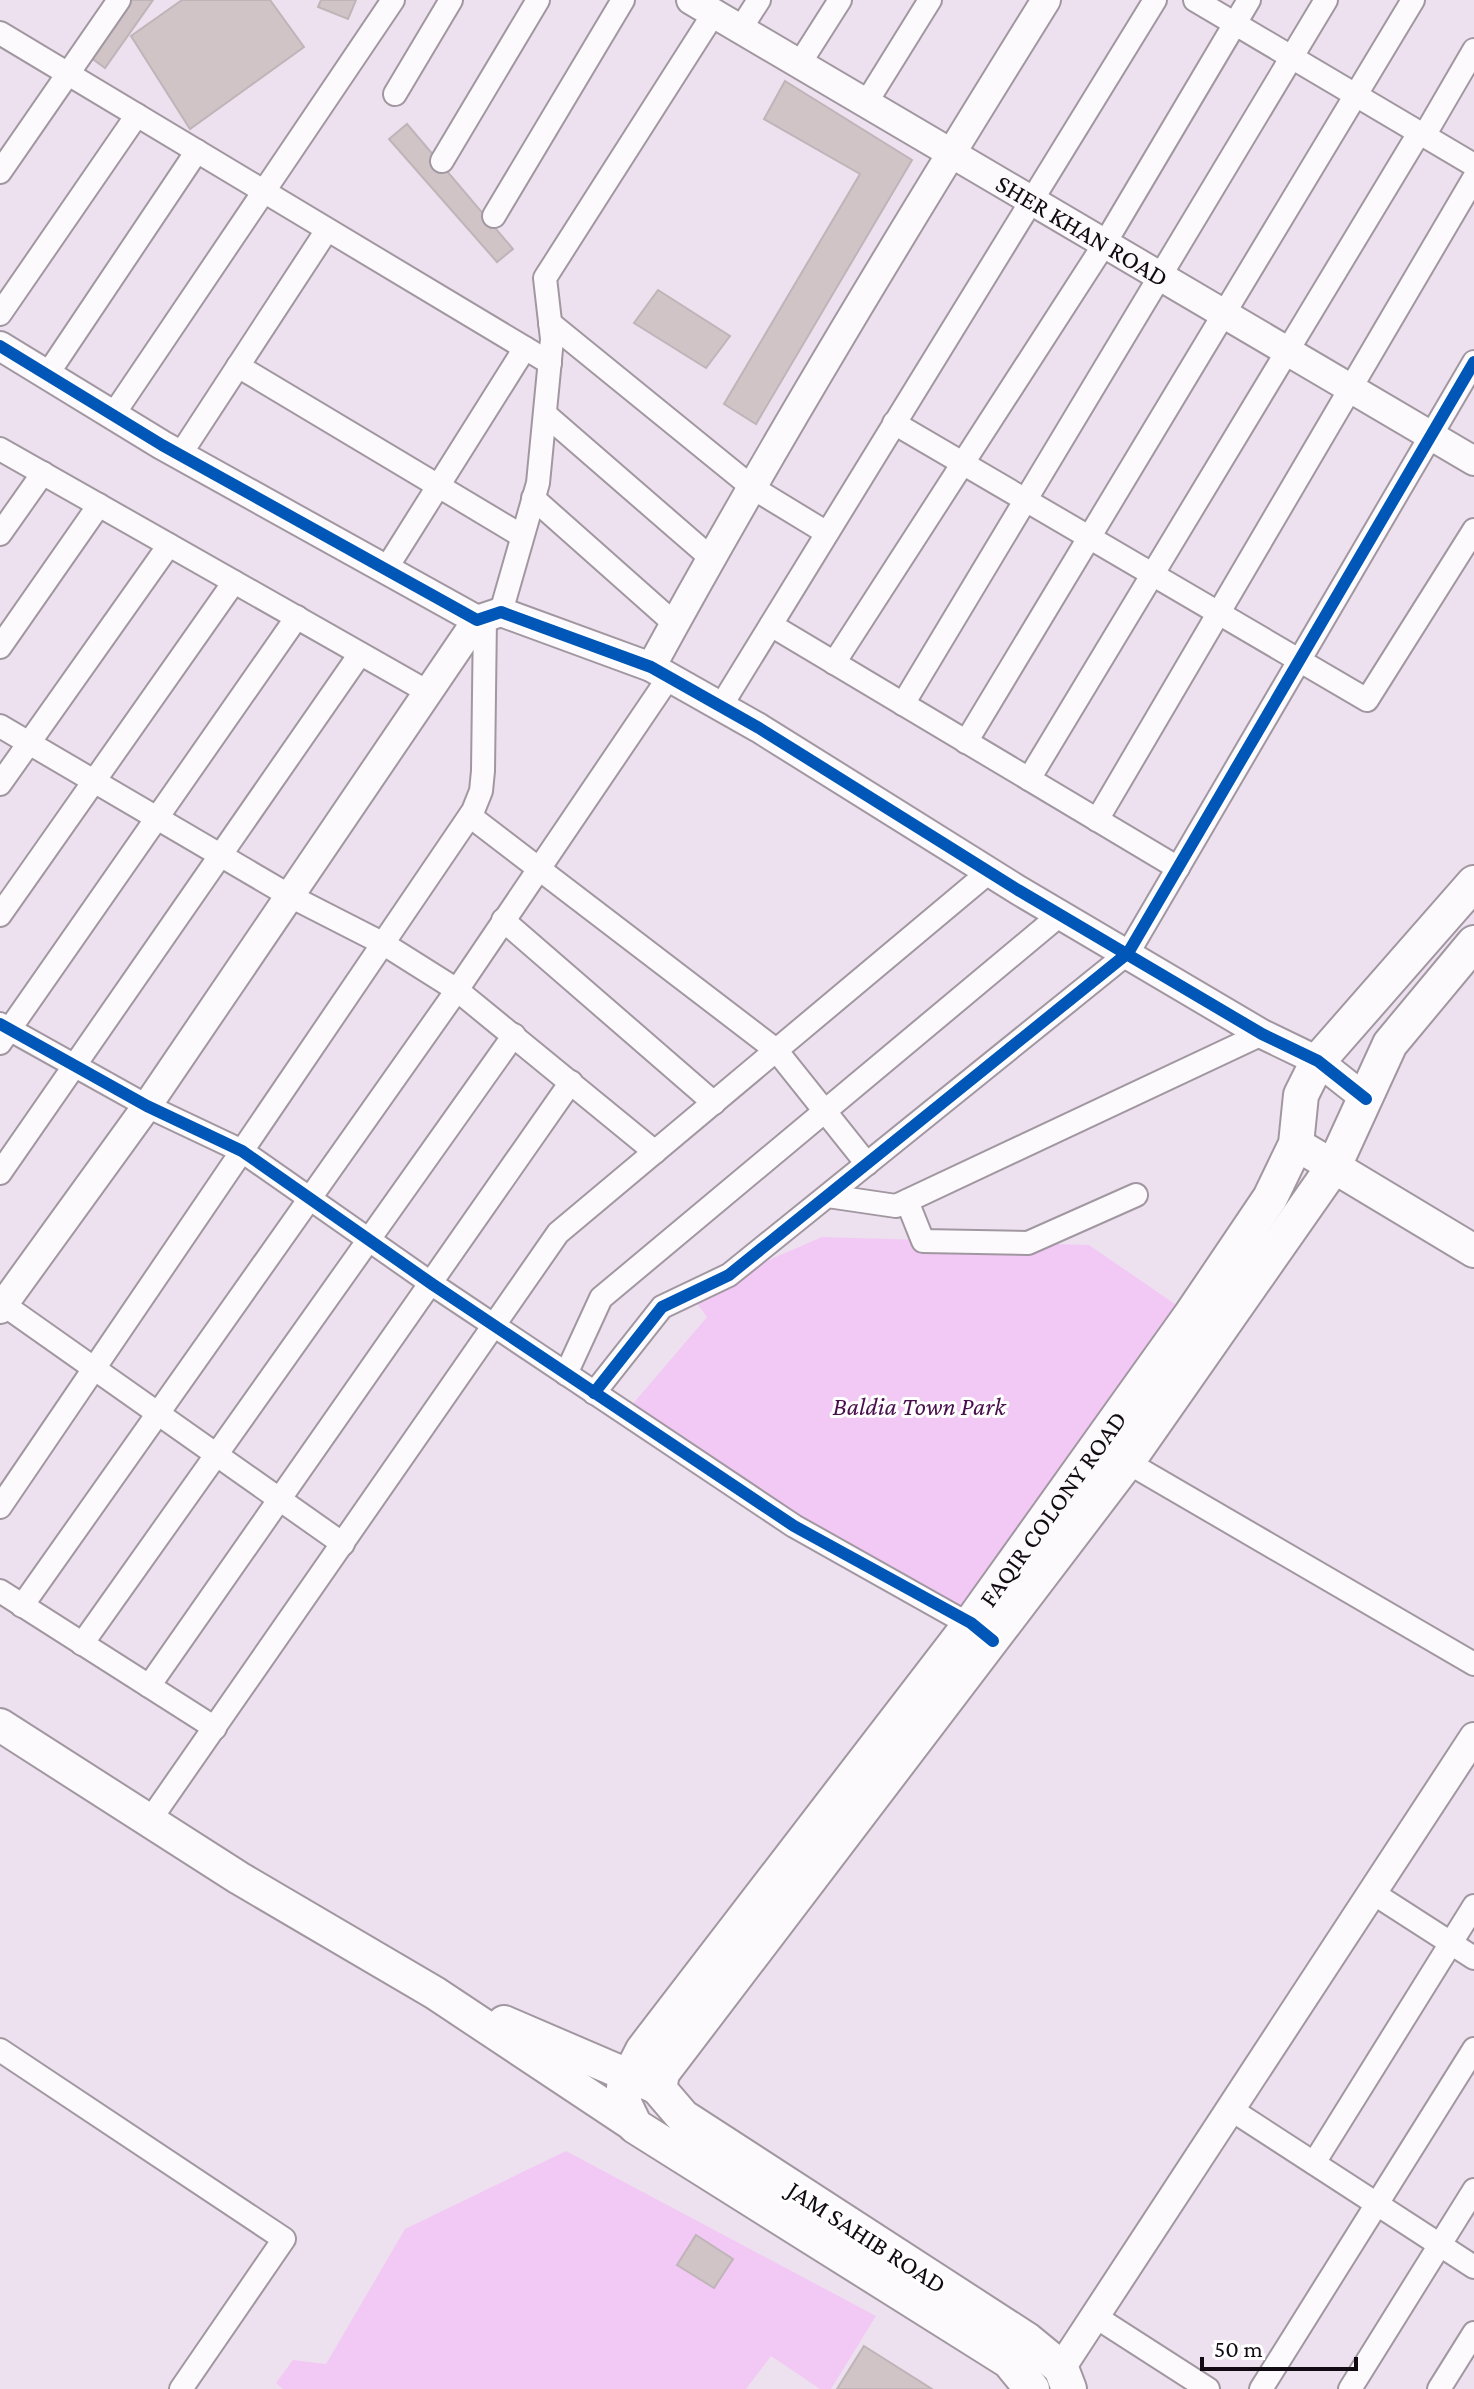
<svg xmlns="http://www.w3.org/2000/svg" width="1474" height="2389" viewBox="0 0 1474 2389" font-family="'Crimson Pro',serif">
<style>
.green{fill:#f2c9f4}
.building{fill:#d0c4c7;stroke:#bfb4b7;stroke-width:2}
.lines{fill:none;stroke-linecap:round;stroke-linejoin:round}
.minor-casing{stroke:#a197a1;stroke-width:26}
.tertiary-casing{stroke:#a197a1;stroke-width:32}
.secondary-casing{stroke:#a197a1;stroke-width:36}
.primary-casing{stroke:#a197a1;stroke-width:38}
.minor{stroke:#fcfafd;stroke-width:22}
.tertiary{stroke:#fcfafd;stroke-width:28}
.secondary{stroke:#fcfafd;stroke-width:32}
.primary{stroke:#fcfafd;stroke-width:34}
.cycleway-casing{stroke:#fff;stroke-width:17}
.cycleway{stroke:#0057b8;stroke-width:12}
.labels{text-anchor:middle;stroke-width:6;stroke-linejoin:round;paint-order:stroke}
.street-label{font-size:26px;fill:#130b13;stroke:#fff}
.park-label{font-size:26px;font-style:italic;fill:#480f4d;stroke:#fff}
</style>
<rect width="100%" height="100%" fill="#eee1ef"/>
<!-- green -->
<g class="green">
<path d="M822,1237L1089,1245L1191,1315L971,1623L625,1413L707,1317L690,1294Z"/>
<path d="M566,2151L876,2316L831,2389H820L771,2356L746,2389H283L276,2383L293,2360L326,2364L405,2229Z"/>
</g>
<!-- building -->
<g class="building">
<path d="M129,0H153L105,68L90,57Z"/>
<path d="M182,0H270L304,47L190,129L131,36Z"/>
<path d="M321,0H356L348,19L318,7Z"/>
<path d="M785,81L912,160L756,424L724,404L860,174L764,119Z"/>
<path d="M407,124L513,249L497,262L389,139Z"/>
<path d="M658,290L730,336L706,368L634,323Z"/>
<path d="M696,2235L733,2259L714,2288L677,2265Z"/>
<path d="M864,2346L932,2389H837Z"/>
</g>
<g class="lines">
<!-- minor casing -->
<g class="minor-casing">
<g id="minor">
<path d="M1195,0L1474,165"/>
<path d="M741,28L759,0"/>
<path d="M0,33L550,363"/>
<path d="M800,63L840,0"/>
<path d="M395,94L451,0"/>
<path d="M866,103L930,0"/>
<path d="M1424,136L1474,50"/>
<path d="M442,161L538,0"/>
<path d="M0,172L119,0"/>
<path d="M494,216L623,0"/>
<path d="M0,314L137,115"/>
<path d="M550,323L753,488L827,533"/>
<path d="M238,366L522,536"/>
<path d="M47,375L197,151"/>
<path d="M545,414L711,558"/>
<path d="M113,415L393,0"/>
<path d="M894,423L1367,700L1474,530"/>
<path d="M0,449L428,692"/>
<path d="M180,455L327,230"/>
<path d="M533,498L675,624"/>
<path d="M0,534L43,473"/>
<path d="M386,569L525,348"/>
<path d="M501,612L538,483L552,339L545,278L714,13"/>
<path d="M771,625L1178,868"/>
<path d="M0,647L99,505"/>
<path d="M834,663L1105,243L1249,0"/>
<path d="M903,704L1326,0"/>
<path d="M721,706L1155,0"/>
<path d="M0,726L290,896L384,944L457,990L655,1152"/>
<path d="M966,742L1413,0"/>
<path d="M1029,779L1419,133"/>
<path d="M0,784L169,545"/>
<path d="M470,816L776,1050L867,1164"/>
<path d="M1097,820L1474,178"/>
<path d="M0,915L234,582"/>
<path d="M503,920L714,1103"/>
<path d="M0,1024L147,1106L242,1151L432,1284L794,1526L979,1630"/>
<path d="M0,1043L297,617"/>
<path d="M0,1173L360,654"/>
<path d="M828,1196L896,1206L1262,1034"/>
<path d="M907,1201L923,1241L1028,1243L1136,1195"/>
<path d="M0,1302L343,1544"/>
<path d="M566,1374L601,1298L1061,914"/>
<path d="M594,1393L662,1307L729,1275L1128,953L1474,362"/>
<path d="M1127,1462L1474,1664"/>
<path d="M0,1507L473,811L481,791L483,771L485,617"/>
<path d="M0,1591L215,1728"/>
<path d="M22,1606L457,990L669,677"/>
<path d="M82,1644L514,1035"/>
<path d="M149,1686L571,1082"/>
<path d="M150,1820L558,1233L989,872"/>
<path d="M1373,1893L1474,1958"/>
<path d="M0,2050L284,2239L181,2389"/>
<path d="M1232,2110L1474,2267"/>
<path d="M1314,2163L1474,1906"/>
<path d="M1096,2317L1208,2389"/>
<path d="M1261,2389L1474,2049"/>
<path d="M1350,2389L1474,2190"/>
<path d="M1439,2389L1474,2333"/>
</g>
</g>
<!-- tertiary casing -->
<g class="tertiary-casing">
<g id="tertiary">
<path id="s1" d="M691,0L1474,461"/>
<path d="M0,346L162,445L477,620L501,612L651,667L759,728L1018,890L1262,1034L1318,1061L1366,1099"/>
<path d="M651,667C775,440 910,219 1046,0"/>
<path d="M0,1309L147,1106L477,620"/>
<path d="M1061,2368L1474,1737"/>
</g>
</g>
<!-- secondary casing -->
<g class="secondary-casing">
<g id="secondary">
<path d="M1296,1144L1474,1251"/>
<path d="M0,1725L239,1878L435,1993L635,2126"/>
<path d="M504,2022L653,2086"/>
</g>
</g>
<!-- primary casing -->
<g class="primary-casing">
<g id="primary">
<path id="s2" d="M1032,2389L1009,2361L635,2126L624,2103V2087L643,2050L971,1623L1191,1315L1270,1198L1296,1144L1301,1095L1318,1061L1474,883"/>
<path d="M1069,2389L1061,2368L1027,2340L683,2117L659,2089L662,2073L1127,1462L1334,1166L1390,1044L1474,943"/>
</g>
</g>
<!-- minor -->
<use href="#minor" class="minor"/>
<!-- tertiary -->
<use href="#tertiary" class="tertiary"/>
<!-- secondary -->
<use href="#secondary" class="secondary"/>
<!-- primary -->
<use href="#primary" class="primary"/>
<!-- cycleway casing -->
<g class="cycleway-casing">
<g id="cycleway">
<path d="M0,346L162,445L477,620L501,612L651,667L759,728L1018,890L1262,1034L1318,1061L1366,1099"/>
<path d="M0,1024L147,1106L242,1151L432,1284L794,1526L971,1623L993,1641"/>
<path d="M594,1393L662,1307L729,1275L1128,953L1474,362"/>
</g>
</g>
<!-- cycleway -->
<use href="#cycleway" class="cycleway"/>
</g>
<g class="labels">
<!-- street labels -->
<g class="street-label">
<text dy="9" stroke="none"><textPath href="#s1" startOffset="454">SHER KHAN ROAD</textPath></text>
<text dy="9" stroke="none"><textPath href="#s2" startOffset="1240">FAQIR COLONY ROAD</textPath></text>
<text transform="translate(867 2237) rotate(33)" y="9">JAM SAHIB ROAD</text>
</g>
<!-- park labels -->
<g class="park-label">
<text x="919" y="1415">Baldia Town Park</text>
</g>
</g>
<!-- scale -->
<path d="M1202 2357v12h154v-12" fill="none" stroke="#130b13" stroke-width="4"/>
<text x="1214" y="2357" font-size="24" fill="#130b13" stroke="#ffffff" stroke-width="6" paint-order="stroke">50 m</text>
</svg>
